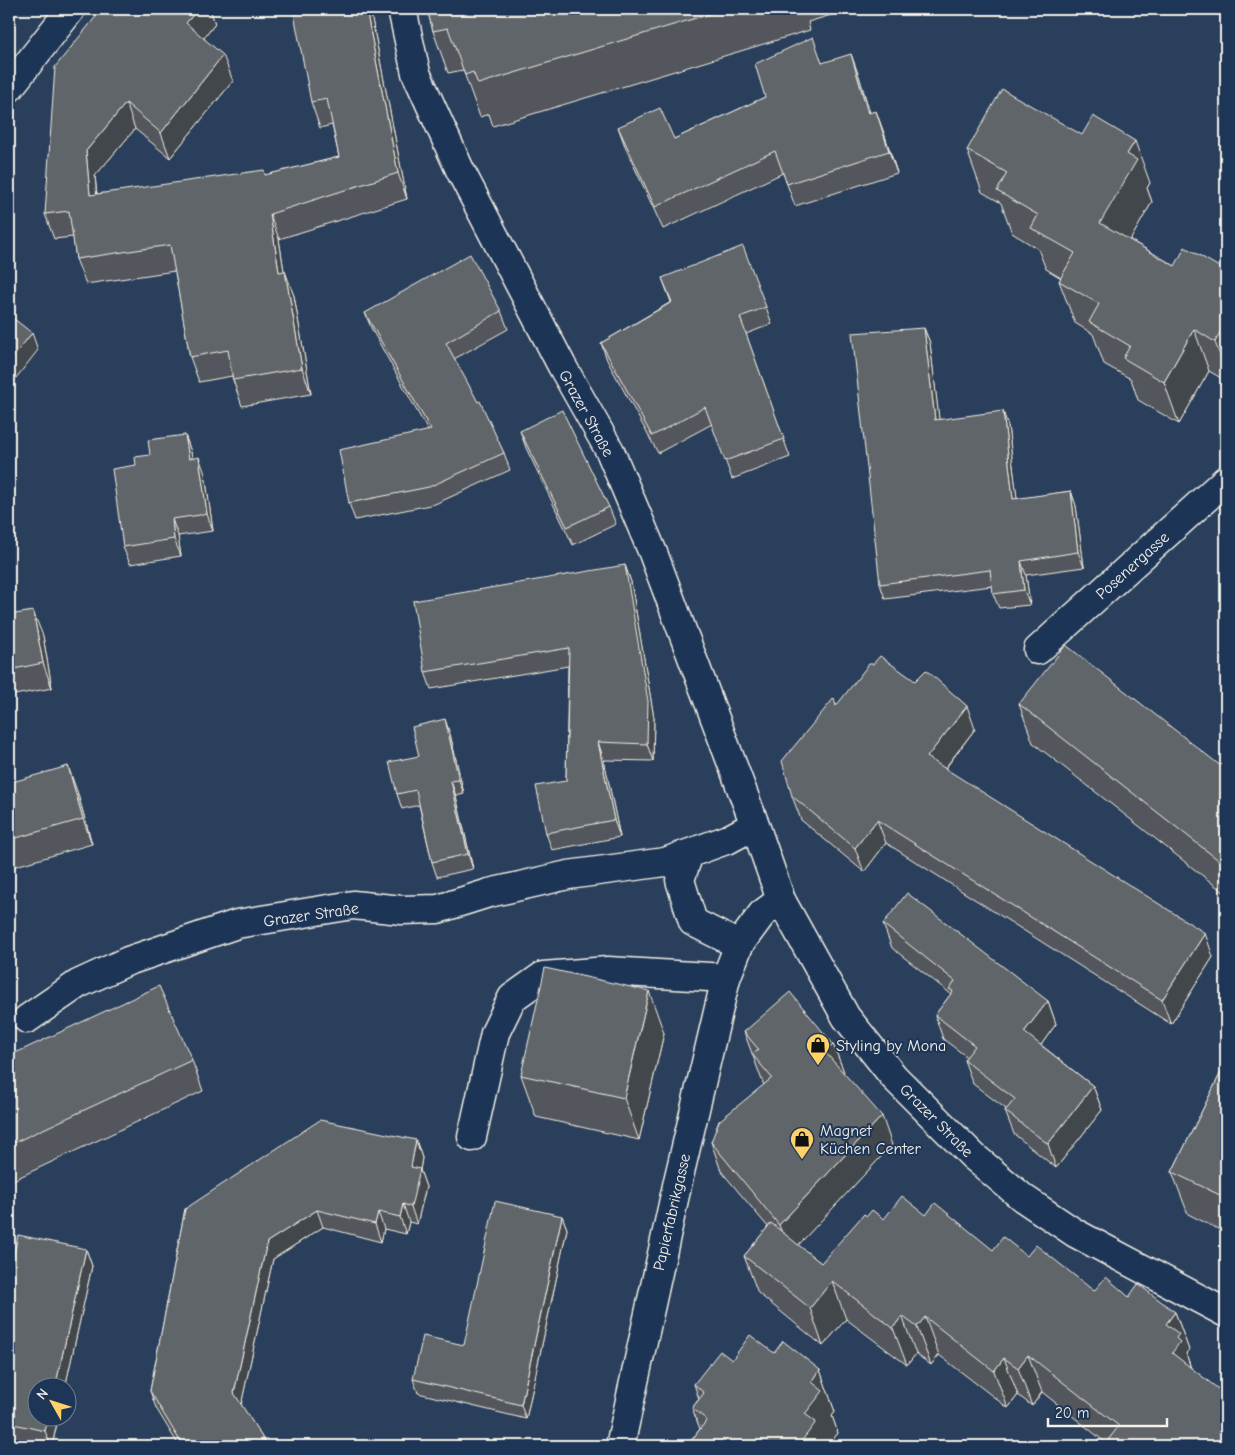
<svg xmlns="http://www.w3.org/2000/svg" width="1235" height="1455" viewBox="0 0 1235 1455" font-family="'Comic Neue',sans-serif">
<style>
.lines{fill:none;stroke-linecap:round;stroke-linejoin:round}
.street-casing{stroke:#f4f1e8;stroke-width:31}
.secondary-casing{stroke:#f4f1e8;stroke-width:31}
.street{stroke:#1d3557;stroke-width:28}
.secondary{stroke:#1d3557;stroke-width:28}
.wall{fill:#53575c;stroke:#f4f1e8}
.shaded-wall{fill:#43474b;stroke:#f4f1e8}
.building{fill:#60656b;stroke:#f4f1e8}
.labels{text-anchor:middle;stroke-width:4;stroke-linejoin:round;paint-order:stroke}
.street-label{font-size:16px;fill:#f4f1e8;stroke:#1d3557}
.poi-label{font-size:16px;fill:#f4f1e8;stroke:#1d3557;text-anchor:start}
</style>
<rect width="100%" height="100%" fill="#2a3f5b"/>
<filter id="ink" filterUnits="userSpaceOnUse"><feTurbulence type="fractalNoise" baseFrequency=".02" numOctaves="2"/><feDisplacementMap in="SourceGraphic" scale="10" xChannelSelector="R" yChannelSelector="G"/><feConvolveMatrix kernelMatrix="1 2 1 2 8 2 1 2 1" color-interpolation-filters="sRGB"/></filter>
<g filter="url(#ink)">
<g class="lines">
<!-- street casing -->
<g class="street-casing">
<g id="street">
<path d="M9,88L71,9"/>
<path d="M1038,650L1226,480"/>
<path d="M689,854L680,880L693,922L739,945"/>
<path d="M27,1019L78,984L128,961L237,924L353,905L402,910L438,909L489,893L568,875L665,862L729,839L755,825"/>
<path d="M472,1137L495,1033L512,998L543,976L608,971L726,978"/>
<path d="M620,1446L678,1181L726,978L739,945L762,914L781,900"/>
</g>
</g>
<!-- secondary casing -->
<g class="secondary-casing">
<path id="secondary" d="M402,9L416,73L460,170L562,366L610,451L653,553L755,825L781,900L846,1017L894,1077L973,1156L1023,1198L1075,1233L1226,1313"/>
</g>
<!-- street -->
<use href="#street" class="street"/>
<!-- secondary -->
<use href="#secondary" class="secondary"/>
</g>
<!-- wall -->
<g class="wall">
<path d="M102,9H210L215,24L204,38L233,81L170,158L135,129L95,176L97,194L266,175L339,157L332,125L320,128L311,102L370,9L407,199L279,239L284,271L294,296L311,394L242,406L233,380L232,376L199,382L190,357L175,271L86,284L76,259L73,237L54,239L45,214Z"/>
<path d="M427,9H837L838,13L808,22L810,30L493,126L489,114L480,117L463,70L448,73L433,31Z"/>
<path d="M822,63L859,76L870,113L884,133L897,173L795,206L783,173L663,229L626,149L618,127L674,139L765,97Z"/>
<path d="M967,150L1150,183L1147,188L1152,202L1130,240L1175,266L1226,271V381L1209,371L1179,424L1138,400L1131,379L1104,364L1093,334L1075,323L1059,281L1061,278L1046,269L1038,249L1012,233L1001,203L982,192Z"/>
<path d="M662,278L766,307L772,324L746,334L790,457L732,479L712,424L658,453L607,360L601,343L671,302Z"/>
<path d="M501,311L508,329L454,359L504,453L510,470L435,504L355,520L349,503L428,431L372,330L365,313Z"/>
<path d="M924,328L930,343L939,420L1008,426L1017,499L1071,491L1076,506L1084,567L1026,575L1030,605L999,608L993,594L992,586L885,599L880,584Z"/>
<path d="M520,431L609,507L616,524L573,545L526,448Z"/>
<path d="M185,435L191,452L192,458L205,474L213,531L178,536L181,556L130,564L123,547L136,465L150,455Z"/>
<path d="M625,565L631,582L654,718L653,761L604,760L620,837L552,850L546,833L566,781L568,666L431,689L425,672Z"/>
<path d="M9,615L43,636L52,688L9,696Z"/>
<path d="M1019,704L1226,770V894L1033,743Z"/>
<path d="M836,705L975,729L945,769L1213,957L1171,1024L886,843L864,872L801,820L792,796Z"/>
<path d="M450,734L464,794L456,796L473,869L437,877L432,862L419,805L402,809L397,794L419,756Z"/>
<path d="M9,783L77,791L92,844L9,868Z"/>
<path d="M883,924L1048,1001L1056,1024L1041,1045L1093,1086L1102,1110L1056,1168L1014,1134L1005,1111L1006,1109L973,1084L964,1060L967,1057L943,1039L935,1015L951,994L892,948Z"/>
<path d="M744,1032L833,1044L844,1072L843,1073L892,1145L798,1245L821,1263L867,1216L884,1219L926,1215L993,1250L1027,1256L1094,1291L1129,1297L1175,1312L1189,1350L1186,1353L1191,1368L1226,1446H1110L1042,1392L1032,1406L1018,1395L1008,1408L939,1355L931,1365L916,1354L907,1365L846,1319L823,1346L758,1293L744,1256L768,1227L721,1171L711,1142L764,1085L763,1083Z"/>
<path d="M664,1033L639,1140L536,1117L521,1075Z"/>
<path d="M9,1056L192,1060L203,1091L9,1182Z"/>
<path d="M1226,1062V1233L1188,1214L1172,1172Z"/>
<path d="M416,1140L422,1158L420,1170L426,1187L417,1224L409,1222L406,1234L384,1229L381,1242L323,1227L273,1259L241,1405L265,1442L283,1446H179L156,1408L150,1391L185,1209Z"/>
<path d="M562,1216L567,1229L526,1419L418,1393L413,1379L464,1345Z"/>
<path d="M86,1249L92,1266L52,1446H42L9,1439V1277Z"/>
<path d="M774,1353L820,1370L835,1412L832,1416L838,1433L828,1446H687L700,1429L692,1408L699,1399L694,1384L732,1360Z"/>
</g>
<!-- shaded-wall -->
<g class="shaded-wall">
<path d="M198,9H210L215,24L196,48L186,23Z"/>
<path d="M366,9H370L407,199L398,173Z"/>
<path d="M851,54L859,76L876,135L868,113Z"/>
<path d="M223,55L233,81L170,158L161,133Z"/>
<path d="M126,103L135,129L95,176L99,220L90,195L86,151Z"/>
<path d="M876,111L884,133L897,173L889,151Z"/>
<path d="M1135,141L1150,183L1147,188L1152,202L1116,265L1100,223L1127,154Z"/>
<path d="M270,214L279,239L288,297L279,272Z"/>
<path d="M285,271L294,296L311,394L302,368Z"/>
<path d="M1226,273V303L1220,285Z"/>
<path d="M1226,322V372L1215,342Z"/>
<path d="M924,328L930,343L941,435L935,420Z"/>
<path d="M1194,329L1209,371L1179,424L1164,382Z"/>
<path d="M32,333L38,350L9,387V362Z"/>
<path d="M1003,411L1008,426L1019,514L1013,499Z"/>
<path d="M185,435L191,452L195,476L189,459Z"/>
<path d="M199,457L205,474L213,531L207,514Z"/>
<path d="M1071,491L1076,506L1084,567L1078,552Z"/>
<path d="M172,519L178,536L181,556L174,539Z"/>
<path d="M1021,561L1026,575L1030,605L1024,590Z"/>
<path d="M625,565L631,582L654,718L653,761L647,744Z"/>
<path d="M33,611L43,636L52,688L43,663Z"/>
<path d="M967,706L975,729L935,781L927,757Z"/>
<path d="M445,719L450,734L464,794L459,780Z"/>
<path d="M598,742L604,760L620,837L614,820Z"/>
<path d="M68,766L77,791L92,844L83,819Z"/>
<path d="M451,781L456,796L473,869L468,854Z"/>
<path d="M877,820L886,843L864,872L855,848Z"/>
<path d="M1205,933L1213,957L1171,1024L1162,1000Z"/>
<path d="M649,991L664,1033L639,1140L624,1098Z"/>
<path d="M1048,1001L1056,1024L1033,1056L1024,1032Z"/>
<path d="M833,1044L844,1072L835,1081L825,1052Z"/>
<path d="M1093,1086L1102,1110L1056,1168L1048,1144Z"/>
<path d="M882,1116L892,1145L790,1254L779,1225Z"/>
<path d="M416,1140L422,1158L420,1170L426,1187L417,1224L411,1207V1167Z"/>
<path d="M403,1204L409,1222L406,1234L400,1217Z"/>
<path d="M317,1210L323,1227L273,1259L240,1410L234,1393L267,1242Z"/>
<path d="M378,1212L384,1229L381,1242L375,1224Z"/>
<path d="M562,1216L567,1229L526,1419L521,1405Z"/>
<path d="M86,1249L92,1266L65,1388H55Z"/>
<path d="M832,1281L846,1319L823,1346L810,1308Z"/>
<path d="M1175,1312L1189,1350L1186,1353L1192,1372L1172,1353L1166,1324Z"/>
<path d="M902,1316L916,1354L907,1365L893,1328Z"/>
<path d="M925,1317L939,1355L931,1365L917,1327Z"/>
<path d="M1028,1355L1042,1392L1032,1406L1018,1368Z"/>
<path d="M1004,1358L1018,1395L1008,1408L994,1371Z"/>
<path d="M820,1370L835,1412L832,1416L838,1433L828,1446H798L812,1382Z"/>
<path d="M48,1418H58L52,1446H51L45,1431Z"/>
</g>
<!-- building -->
<g class="building">
<path d="M102,9H198L186,23L223,55L161,133L126,103L86,151L90,195L264,170L265,175L339,157L327,99L311,102L293,9H366L398,173L270,214L279,272L285,271L302,368L233,380L228,350L190,357L170,245L76,259L69,211L45,214L55,67Z"/>
<path d="M427,9H726L478,84L473,72L465,75L448,28L433,31Z"/>
<path d="M813,37L822,63L851,54L868,113L876,111L889,151L787,184L775,151L655,207L618,127L660,108L674,139L765,97L755,64Z"/>
<path d="M1002,89L1082,135L1093,116L1135,141L1127,154L1137,160L1100,223L1175,266L1185,247L1226,271V273L1220,285L1226,289V322L1215,342L1194,329L1164,382L1123,358L1130,346L1089,322L1099,304L1059,281L1075,253L1031,228L1038,215L997,191L1007,173L967,150Z"/>
<path d="M743,246L766,307L740,317L784,439L725,461L705,407L652,436L601,343L672,302L662,278Z"/>
<path d="M470,254L501,311L446,343L478,402L480,401L504,453L429,487L349,503L339,450L431,430L365,313Z"/>
<path d="M9,315L32,333L9,362Z"/>
<path d="M924,328L935,420L1003,411L1013,499L1071,491L1078,552L1021,561L1024,590L993,594L990,570L880,584L852,333Z"/>
<path d="M562,410L609,507L567,527L520,431Z"/>
<path d="M185,435L189,459L199,457L207,514L172,519L174,539L123,547L112,469L136,465L135,457L150,455L148,440Z"/>
<path d="M625,565L648,701L647,744L598,742L614,820L546,833L536,786L566,781L569,648L425,672L413,601Z"/>
<path d="M33,611L43,663L9,670V615Z"/>
<path d="M1066,645L1226,770V866L1019,704Z"/>
<path d="M880,656L915,681L926,670L967,706L927,757L1205,933L1162,1000L877,820L855,848L792,796L782,761L834,698L836,706L869,664H873Z"/>
<path d="M445,719L459,780L451,781L468,854L432,862L416,790L397,794L389,762L419,756L412,727Z"/>
<path d="M68,766L83,819L9,840V783Z"/>
<path d="M907,893L1048,1001L1024,1032L1093,1086L1048,1144L1005,1111L1015,1099L964,1060L975,1046L935,1015L953,991L949,989L955,981L883,924Z"/>
<path d="M545,968L649,991L624,1098L521,1075Z"/>
<path d="M159,986L192,1060L9,1145V1056Z"/>
<path d="M790,992L833,1044L825,1052L882,1116L779,1225L711,1142L719,1121L772,1078L752,1054L759,1050L744,1032Z"/>
<path d="M1226,1062V1198L1172,1172Z"/>
<path d="M320,1120L416,1140L411,1167L420,1169L411,1207L403,1204L400,1217L378,1212L375,1224L317,1210L267,1242L234,1393L265,1442L283,1446H183L150,1391L185,1209Z"/>
<path d="M902,1196L926,1215L935,1203L993,1250L1003,1237L1027,1256L1036,1245L1094,1291L1106,1277L1129,1297L1138,1284L1175,1312L1166,1324L1179,1334L1176,1338L1180,1342L1172,1353L1226,1395V1441L1222,1446H1116L1108,1440L1119,1426L1028,1355L1018,1368L1004,1358L994,1371L925,1317L917,1327L902,1316L893,1328L832,1281L810,1308L744,1256L771,1223L821,1263L864,1214L867,1216L872,1210L884,1219Z"/>
<path d="M495,1201L562,1216L521,1405L413,1379L423,1336L464,1345Z"/>
<path d="M18,1235L86,1249L55,1388H38V1418H48L45,1431L9,1423V1277Z"/>
<path d="M750,1335L774,1353L783,1341L820,1370L812,1382L823,1391L805,1414L816,1422L798,1446H687L707,1420L692,1408L704,1393L694,1384L720,1351L732,1360Z"/>
</g>
</g>
<!-- icons -->
<defs>
<g id="shop-pin" transform="scale(1.25)"><path d="M0 17L-7.5 6A9.5 9.5 0 1 1 7.5 6Z" fill="#ffd166" stroke="#1d3557"/><path d="M-5-2.5h2.3a2.7 3.5 0 0 1 5.4 0H5L5.5 6h-11ZM-1.5-2.5h3a1.5 2.3 0 0 0-3 0Z" fill="#111"/></g>
</defs>
<g fill-rule="evenodd">
<use href="#shop-pin" x="818" y="1045"/>
<use href="#shop-pin" x="802" y="1139"/>
</g>
<g class="labels">
<!-- street labels -->
<g class="street-label">
<text transform="translate(587 413) rotate(61)" y="6">Grazer Straße</text>
<text transform="translate(1132 565) rotate(-42)" y="6">Posenergasse</text>
<text transform="translate(311 914) rotate(-8)" y="6">Grazer Straße</text>
<text transform="translate(937 1120) rotate(45)" y="6">Grazer Straße</text>
<text transform="translate(671 1212) rotate(-77)" y="6">Papierfabrikgasse</text>
</g>
<!-- poi labels -->
<g class="poi-label">
<text x="836" y="1051">Styling by Mona</text>
<text x="820" y="1136">Magnet<tspan x="820" dy="18">Küchen Center</tspan></text>
</g>
</g>
<!-- margin -->
<rect width="1235" height="1455" fill="none" stroke="#1d3557" stroke-width="30"/>
<rect x="15" y="15" width="1205" height="1425" fill="none" stroke="#f4f1e8" stroke-width="2" filter="url(#ink)"/>
<!-- north arrow -->
<g transform="translate(52 1402) rotate(309)"><circle r="24" fill="#1d3557" stroke="#738091"/>
<path d="M0-4L9 19L0 12L-9 19Z" fill="#ffd166"/>
<text y="-8" font-size="14" font-weight="bold" text-anchor="middle" fill="#f4f1e8">N</text>
</g>
<!-- scale -->
<path d="M1048 1418v8h119v-8" fill="none" stroke="#f4f1e8" stroke-width="2.5"/>
<text x="1055" y="1418" font-size="15" fill="#f4f1e8" stroke="#1d3557" stroke-width="4" paint-order="stroke">20 m</text>
</svg>
